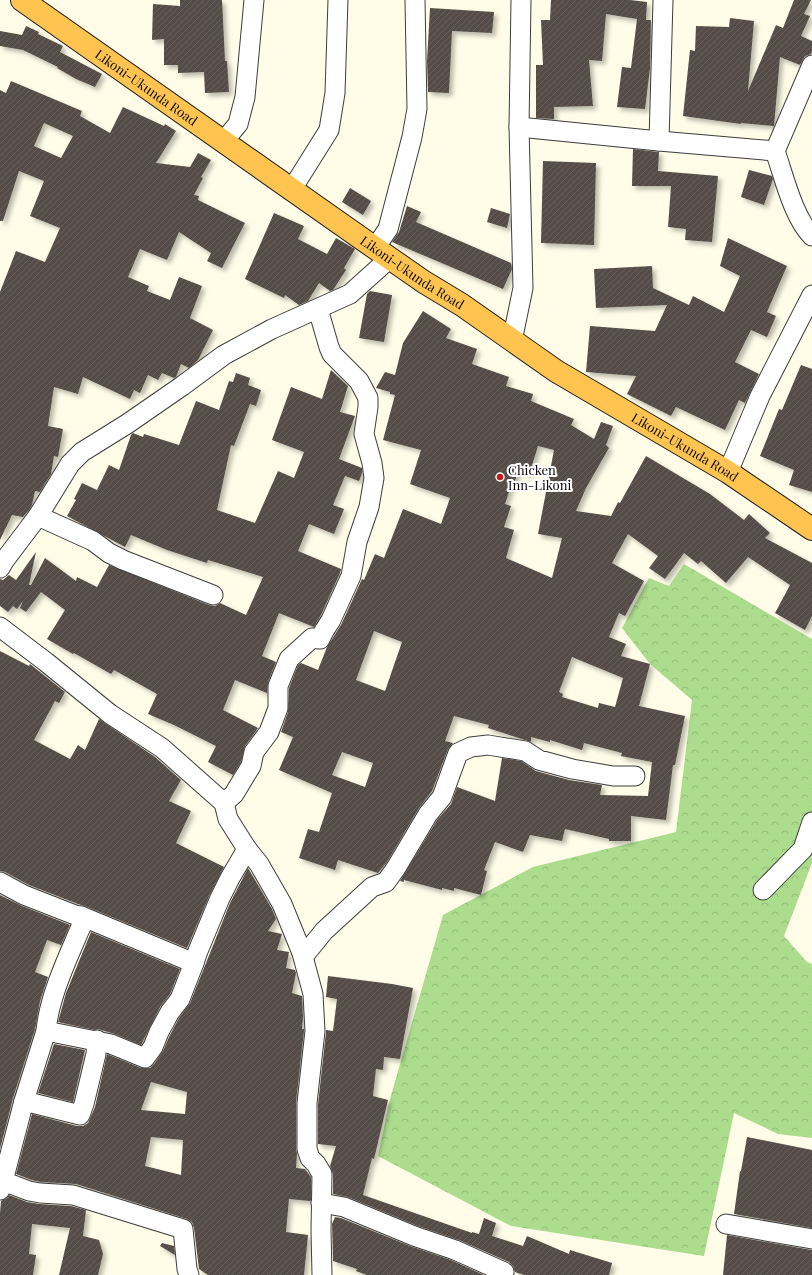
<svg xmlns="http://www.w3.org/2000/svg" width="812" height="1275" viewBox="0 0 812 1275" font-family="'Playfair Display',serif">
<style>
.forest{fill:url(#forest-crowns)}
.building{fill:url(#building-hatch);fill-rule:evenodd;filter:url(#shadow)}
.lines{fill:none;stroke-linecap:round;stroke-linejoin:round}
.minor-casing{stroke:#3d3d3d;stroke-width:21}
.trunk-casing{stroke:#1b1b1b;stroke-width:24}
.minor{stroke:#fff;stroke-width:19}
.trunk{stroke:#ffc44f;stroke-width:22}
.poi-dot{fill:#c31c19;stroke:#fff;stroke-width:1.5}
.labels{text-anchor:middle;stroke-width:4;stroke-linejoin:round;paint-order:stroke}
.street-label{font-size:13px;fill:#0a0a0a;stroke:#fff}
.poi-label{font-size:13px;fill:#0a0a0a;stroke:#fff;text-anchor:start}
</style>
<defs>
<pattern id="forest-crowns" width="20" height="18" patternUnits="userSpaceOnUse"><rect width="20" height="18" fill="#acdd8d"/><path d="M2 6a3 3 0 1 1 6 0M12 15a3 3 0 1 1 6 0" fill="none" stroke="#93bc78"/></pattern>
<pattern id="building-hatch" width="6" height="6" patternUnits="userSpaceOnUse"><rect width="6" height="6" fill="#544c46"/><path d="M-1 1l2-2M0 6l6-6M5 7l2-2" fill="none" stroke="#68615c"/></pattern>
<filter id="shadow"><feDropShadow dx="3.5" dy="3.5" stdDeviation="2" flood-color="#0004"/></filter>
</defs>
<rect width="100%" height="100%" fill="#fffce8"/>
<!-- forest -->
<path class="forest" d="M684,564L812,639V863L784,936L807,962L812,964V1138L778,1134L734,1113L704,1256L511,1226L378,1156L390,1099L443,915L533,867L676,832L692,700L650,664L622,628L649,578L669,586Z"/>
<!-- building -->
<g class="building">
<path d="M180,0H222L225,61H227L229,92L205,93L204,72L178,73V65H164V39L152,40L153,4L180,6Z"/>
<path d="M551,0H630L647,2L646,20H651L650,68L645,109L617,107L622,67L631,68L637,19L606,14L602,61L589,60L593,106L554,107V119L536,118V65H543L541,20H550Z"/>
<path d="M794,0H811L804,14L810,16L801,36L812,41V51L811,54L805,56L800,65L780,57L774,126L741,123V124L683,116L690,50L695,51L696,26L729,27L730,18L754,21L748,91L776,25L783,28Z"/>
<path d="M430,8L494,12L492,33L452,31L449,93L428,92L427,61Z"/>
<path d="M26,26L39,32L38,34L63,46L60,52L102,74L95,87L76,79L57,68L58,67L23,50L0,46V31L22,35Z"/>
<path d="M11,81L82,111L80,116L110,133L123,107L164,126L165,124L176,131L156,163L190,167L198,153L211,160L201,177L203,178L194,195L199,196L198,200L245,223L222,268L207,261L211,253L179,232L167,260L140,249L128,277L149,286L147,291L170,300L179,277L202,286L190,318L213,330L198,360L189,368L181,364L176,377L174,378L162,373L158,380L148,375L140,393L134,390L130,399L83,377L78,394L54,387L48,426L63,429L58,457L54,456L51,474L40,492L35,491L32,505L29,510L23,517L12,515L0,540V292L16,251L45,262L60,228L30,216L44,181L19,171L3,221H0V90L6,93ZM44,123L73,136L61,158L34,146Z"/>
<path d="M633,149L659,152L658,171L718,176L712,242L685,240L686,229L668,227L671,186H632Z"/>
<path d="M543,161L596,163L594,245L541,243Z"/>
<path d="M749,170L772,176L773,179L764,205L741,197Z"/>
<path d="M350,188L371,201L363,215L342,202Z"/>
<path d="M407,206L421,212L416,222L511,263L512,269L503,289L392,242L399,232Z"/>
<path d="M491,208L510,214L507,228L487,222Z"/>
<path d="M274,213L304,226L298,239L327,254L336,238L355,249L344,268L346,270L333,290L330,291L319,283L308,301L299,305L285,295L284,298L245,279Z"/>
<path d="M728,238L787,266L767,312L776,316L767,337L751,330L735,362L759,374L745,403L739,400L725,430L676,407L671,416L627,394L636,376L586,372L590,326L655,331L667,305L596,308L594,269L652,266L653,288L689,305L693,296L724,312L740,276L720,266Z"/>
<path d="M370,291L392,295L384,342L359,338L367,294Z"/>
<path d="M423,311L451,329L446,338L477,349L472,364L509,377L506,386L533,394L531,401L574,419L571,425L594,439L601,422L613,426L606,445L609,448L586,488L576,511L611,516L618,502L620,503L646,456L710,494L744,520L749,514L770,533L765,538L812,563V616L805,630L775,613L790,585L748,557L726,583L701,561L698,564L684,553L665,579L649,568L658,556L628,534L612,563L644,581L625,616L619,613L609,637L626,644L621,656L650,664L639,706L685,716L675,765H673L666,820L631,816V841H609V839L565,829L562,841L530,835L523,852L495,842L484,870L487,871L481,895L454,888V891L442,888V890L404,880V882L400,881L437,820L451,804L457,787L495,801L502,758L521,761L536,771L569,780L602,785L600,795L648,796L652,762L621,756L622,753L584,743L582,750L550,740V742L531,737V742L488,728L489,725L454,716L445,741L453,743L448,749L432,791L419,808L387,862L378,873L338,860L335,870L299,858L308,829L319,832L332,793L279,770L293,737L281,732L288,712L289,688L298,665L301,663L318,670L327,647L341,625L362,579L364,580L375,554L384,558L403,509L441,524L450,498L410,484L421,450L383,440L395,395L390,394V392L376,388L385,372L395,375L403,343ZM538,446L554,450L538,534L562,538L552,578L506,558L514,530L504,527L511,506L505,504L513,480L515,481L518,470L529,475ZM374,631L402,642L385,691L356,680ZM572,657L623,678L615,707L599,703L598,708L562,697L563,694L559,692ZM342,752L373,763L365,787L332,775Z"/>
<path d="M801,365L812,369V492L789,485L794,470L760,456L779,409L782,410Z"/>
<path d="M331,370L348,386L340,412L355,416L339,459L362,468V473L359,481L345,476L333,505L344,509L334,534L309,524L298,551L341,569L340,573L321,615L314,627L279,613L262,656L276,662L268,682L267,693L235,680L223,710L258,728L245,746L241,762L233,775L208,762L216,746L174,725L148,714L157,694L114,670L111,674L74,653L73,654L47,639L65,610L41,592L26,612L20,608L23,601L17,609L13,606L8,612L0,606V579L3,580L9,575L16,580L36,552L29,585H31L45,558L76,581L77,577L97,587L109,565L209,605L215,606L220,603L246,615L263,577L208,560L207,563L167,550L131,535L125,547L67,516L76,500L74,499L82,483L97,490L109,465L119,470L131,435L133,433L143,437L144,434L179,445L196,401L219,410L229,381L233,382L236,373L250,378L248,385L261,390L256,406L250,404L234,446L231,445L217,510L255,523L278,471L294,478L304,452L272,440L291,387L322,399Z"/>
<path d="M0,651L29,666L30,664L65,692L59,703L55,701L34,740L70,759L78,745L85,750L99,719L155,757L181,780L169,801L191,811L176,843L224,867L210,894L187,948L85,906L78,904L29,885L5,872L0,871Z"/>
<path d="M248,868L272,909L276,919L268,931L282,934L277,950L289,952L286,968L295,970L296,973L292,993L302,996L303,1017L302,1029H304V1031L296,1102V1149L297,1154L296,1168L305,1169L311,1177V1200L310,1201L289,1199L286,1232L308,1235L304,1275H208L199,1269L194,1228L192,1222L187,1219L76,1184L41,1182L32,1180L16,1174L32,1114L77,1126H83L88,1123L95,1107L107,1054L141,1068H150L154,1064L163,1051L169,1037L179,1018L190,1003L230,903ZM151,1082L187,1092L185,1114L141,1110ZM151,1137L183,1140L181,1175L145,1166Z"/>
<path d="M0,895L20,905L70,925L61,945L47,940L35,972L48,977L40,1001L35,1029L13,1098L0,1149Z"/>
<path d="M91,932L180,969L170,994L160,1007L141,1045L115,1034L98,1029L95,1030L58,1022L66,993Z"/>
<path d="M328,976L392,984L413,988L400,1059L384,1057L383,1070L376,1069L373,1096L388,1100L374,1159L372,1158L363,1195L472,1233V1232L479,1234L484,1218L496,1223L492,1236L523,1246L527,1236L569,1254L570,1250L612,1263L609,1275H524L515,1272L513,1266L509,1262L459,1240L418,1226L348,1197L333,1194V1174L330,1166L336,1146L318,1144V1104L326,1032V1030L333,1031L337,999L326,997Z"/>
<path d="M54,1044L85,1050L73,1102L38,1093Z"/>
<path d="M747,1137L812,1150V1228L734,1214L740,1171H741Z"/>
<path d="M9,1195L27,1202L39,1204L71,1206L86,1210L83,1236L99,1240L103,1254L98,1275H59L70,1228L32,1224L29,1254L36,1255L33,1275H0V1213L1,1201L7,1198Z"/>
<path d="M335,1217L341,1218L410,1246L451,1260L484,1275H367L356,1271L357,1269L333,1261L332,1224Z"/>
<path d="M727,1235L812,1250V1275H723Z"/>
<path d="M162,1243L174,1246L175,1255L160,1246Z"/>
</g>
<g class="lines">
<!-- minor casing -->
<g class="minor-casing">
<g id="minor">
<path d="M519,127L659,141L775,151L812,65"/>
<path d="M659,141L663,0"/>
<path d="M223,142L238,124L245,97L254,0"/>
<path d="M775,151C784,176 793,217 812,236"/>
<path d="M292,189L329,130L335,93L338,0"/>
<path d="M375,248L388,229L412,137L417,109L415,0"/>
<path d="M512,341L523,288L519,127L521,0"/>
<path d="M728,472L760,396L812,295"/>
<path d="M38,516L93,541L109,553L123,560L213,595"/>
<path d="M0,568L4,561L38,516L70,464L82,452L127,424L182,386L224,355L272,329L350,294L390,258"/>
<path d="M0,627L46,662L110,714L162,748L224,803L228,819L247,849L259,864L282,904L302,953L313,994L315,1031L307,1103V1149L310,1158L316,1164L322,1174L321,1230L322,1275"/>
<path d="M224,803L234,794L251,766L254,752L269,732L278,708V686L289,659L312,638L320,639L324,631L331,620L351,576L357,542L369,507L374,478L372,463L364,434L368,407V398L359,381L332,354L329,347L318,309"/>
<path d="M0,882L24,895L75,915L81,916L194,963"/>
<path d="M763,890L803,849L812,822"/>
<path d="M302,953L307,952L324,931L372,887L386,882L396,868L428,814L442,797L458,753L471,747L488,745L525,751L539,760L572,769L613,776H635"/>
<path d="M46,1031L111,1044L145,1058L153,1047L159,1032L170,1012L180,999L194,963L198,951L220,898L230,878L247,849"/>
<path d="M24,1101L46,1031C49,996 69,955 83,922L81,916"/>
<path d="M3,1181L24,1101L80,1115L84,1104L96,1054L97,1040"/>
<path d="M0,1190L3,1181L29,1191L40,1193L73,1195L183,1229L187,1269L189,1275"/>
<path d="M321,1203L344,1207L414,1236L455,1250L504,1272"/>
<path d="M726,1224L812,1239"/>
</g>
</g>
<!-- trunk casing -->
<g class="trunk-casing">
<g id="trunk">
<path id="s1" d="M22,0L375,248L424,282L462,305L556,371L728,472L812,529"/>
</g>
</g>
<!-- minor -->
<use href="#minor" class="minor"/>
<!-- trunk -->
<use href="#trunk" class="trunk"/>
</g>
<!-- markers -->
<circle class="poi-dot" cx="500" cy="477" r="4"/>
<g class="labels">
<!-- street labels -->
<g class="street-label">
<text dy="5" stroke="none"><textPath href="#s1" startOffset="152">Likoni-Ukunda Road</textPath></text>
<text dy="5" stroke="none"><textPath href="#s1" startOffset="476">Likoni-Ukunda Road</textPath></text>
<text dy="5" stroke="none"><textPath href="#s1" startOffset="800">Likoni-Ukunda Road</textPath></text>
</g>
<!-- poi labels -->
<g class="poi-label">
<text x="508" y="475">Chicken<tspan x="508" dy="15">Inn-Likoni</tspan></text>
</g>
</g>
</svg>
